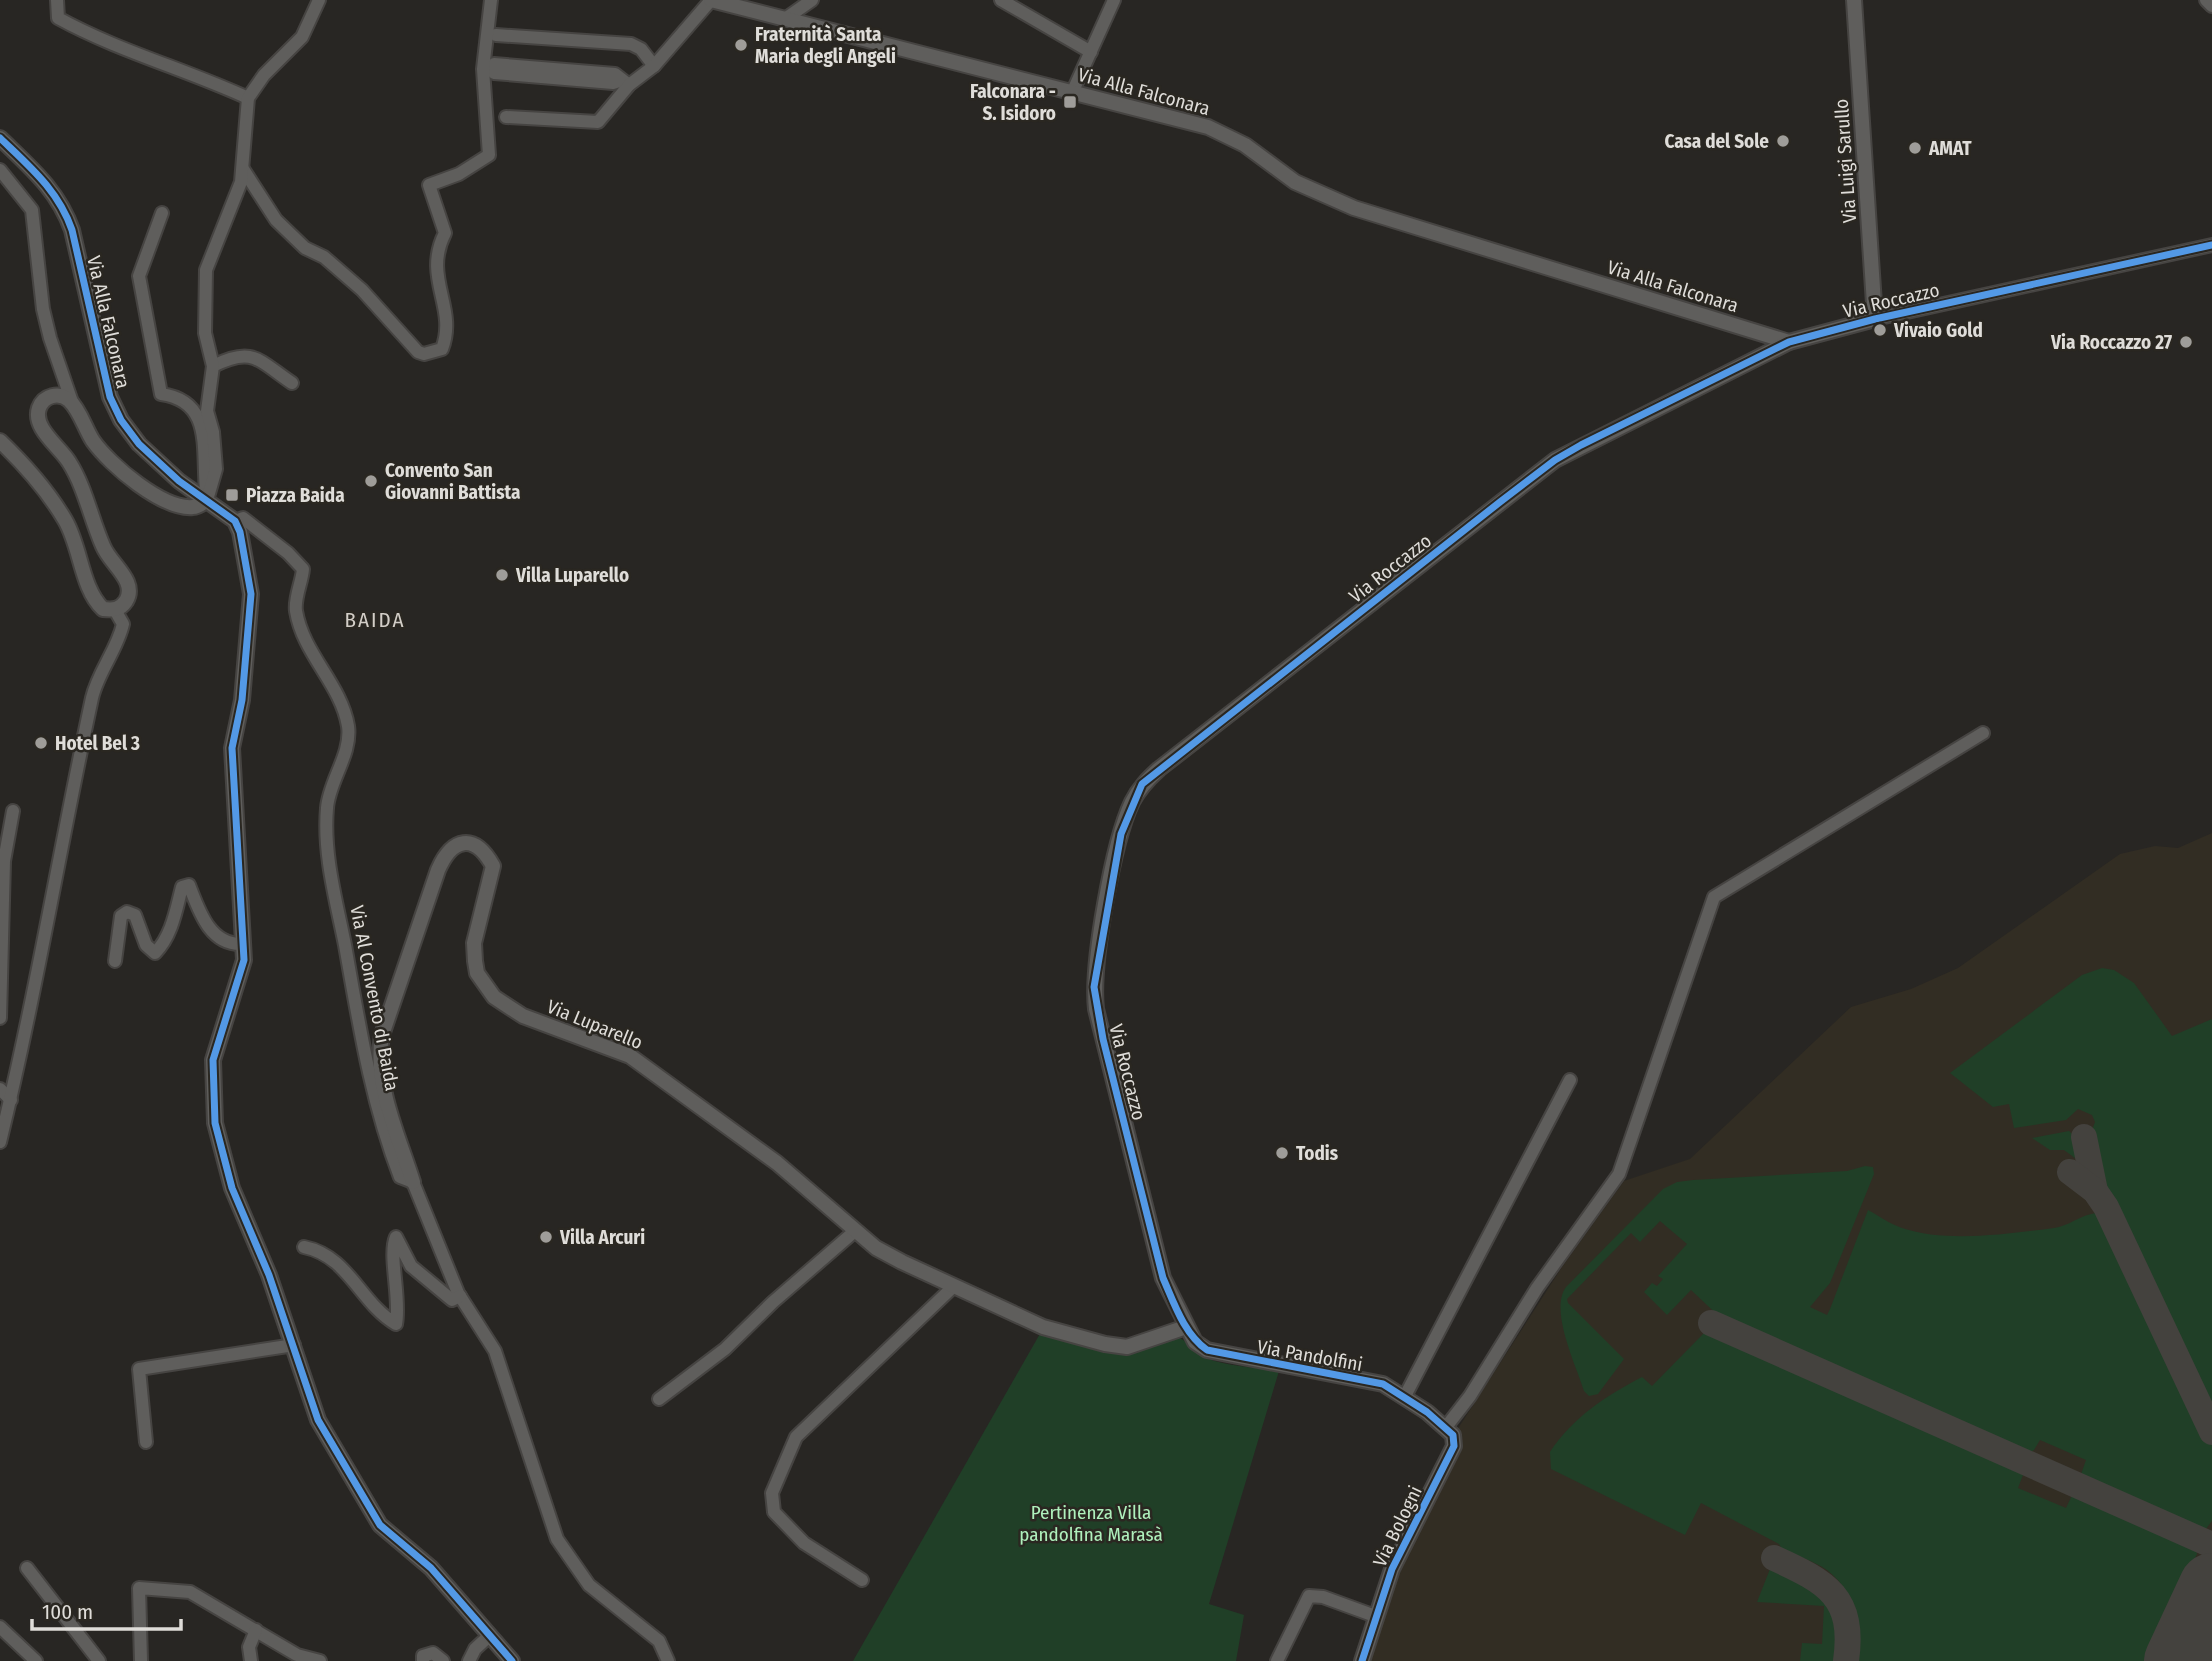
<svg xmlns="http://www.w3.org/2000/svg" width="2212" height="1661" viewBox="0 0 2212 1661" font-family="'Fira Sans Condensed',sans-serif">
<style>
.built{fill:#322d23}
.green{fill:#203f27}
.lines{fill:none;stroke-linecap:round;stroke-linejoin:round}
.taxiway{stroke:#44423e;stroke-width:26}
.runway{stroke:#44423e;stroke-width:66}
.minor-casing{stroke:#464442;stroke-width:16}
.tertiary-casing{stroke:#464442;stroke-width:18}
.minor{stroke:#5f5e5c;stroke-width:12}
.tertiary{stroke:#5f5e5c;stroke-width:14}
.cycleway-casing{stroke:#2a2721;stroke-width:11}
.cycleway{stroke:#5399e6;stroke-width:7}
.poi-dot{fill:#9f9d99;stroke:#2a2721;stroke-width:2.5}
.labels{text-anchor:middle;stroke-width:5;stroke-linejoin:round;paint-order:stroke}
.poi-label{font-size:19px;font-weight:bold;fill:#dfddd9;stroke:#2a2721;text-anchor:start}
.street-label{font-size:19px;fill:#dfddd9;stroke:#2a2721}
.park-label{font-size:19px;fill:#aff0bc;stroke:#2a2721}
.neighbourhood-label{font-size:21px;letter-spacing:2px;fill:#d3cec7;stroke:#2a2721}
</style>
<rect width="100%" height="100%" fill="#282623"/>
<!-- built -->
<path class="built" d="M2212,833V1661H1367L1390,1588L1457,1430L1562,1267L1624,1181L1690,1159L1851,1007L1911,989L1958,968L2120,854L2155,846L2178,848Z"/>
<!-- green -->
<g class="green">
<path d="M2102,968L2114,970L2134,983L2172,1036L2212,1019V1406L2098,1177L2091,1133L2095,1122L2092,1115L2078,1109L2066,1120L2014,1128L2009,1104L1993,1107L1950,1073L2082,975Z"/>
<path d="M2069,1131L2075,1137L2079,1161L2064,1150H2050L2032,1138Z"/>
<path d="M1865,1166L1873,1167L1874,1174L1830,1283L1810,1307L1827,1315L1830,1309L1868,1210C1879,1216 1890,1224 1902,1228C1946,1243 2008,1234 2054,1228C2070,1226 2082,1213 2100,1213L2212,1440V1521L2205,1530L2195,1528L2080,1477L2086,1460L2040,1440L2034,1450L2027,1454L1725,1322L1691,1290L1667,1315L1644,1292L1652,1283L1657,1286L1663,1279L1658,1276L1687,1244L1660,1221L1640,1242L1631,1233L1567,1299L1568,1303L1624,1359L1598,1394L1589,1396L1584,1391C1576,1365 1549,1310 1566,1287L1663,1189L1677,1182L1693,1180L1847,1171Z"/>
<path d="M1041,1332L1102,1348L1174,1336C1189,1340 1193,1352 1206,1358C1228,1367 1256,1367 1279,1371L1209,1604L1244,1615L1236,1661H853Z"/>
<path d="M1704,1333H1713L2019,1467L2023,1475L2018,1488L2066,1508L2074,1491L2195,1546L2197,1554L2147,1661H1857C1862,1628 1856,1592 1827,1570C1813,1560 1797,1557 1782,1549L1779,1544L1701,1503L1685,1535L1551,1469L1550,1452C1573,1417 1606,1396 1642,1377L1652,1386Z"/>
<path d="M1779,1567C1830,1591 1845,1601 1838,1661H1800L1802,1643L1822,1644L1824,1606L1757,1602L1770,1569Z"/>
</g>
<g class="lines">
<!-- taxiway -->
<g class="taxiway">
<path d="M2084,1137L2095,1191"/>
<path d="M2070,1172L2095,1191L2106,1207L2212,1432"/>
<path d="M1711,1323L2212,1545"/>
<path d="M1774,1558C1827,1582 1855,1597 1846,1661"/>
</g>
<!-- runway -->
<path class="runway" d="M2177,1661L2212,1586"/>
<!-- minor casing -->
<g class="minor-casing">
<g id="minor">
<path d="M57,0L58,18C118,51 185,69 248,98"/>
<path d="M1001,0L1091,52"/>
<path d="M2206,0L2212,6"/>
<path d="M785,19L812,0"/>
<path d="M496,35L631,44L641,49L654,66"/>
<path d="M622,80L613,83L494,73V64L615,74L629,85"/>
<path d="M1072,93L1114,0"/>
<path d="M506,117L598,122L629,85L654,66L711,0"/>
<path d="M243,169L276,220L305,248L324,257L362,290L418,352L424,354L442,349C458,307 422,278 445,233L429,185L459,174L489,155L483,69L491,0"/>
<path d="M0,170L32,210L43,309L50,338L72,402"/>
<path d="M162,213L139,276L161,394C213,401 202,449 206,490"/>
<path d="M1875,319L2212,245"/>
<path d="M213,366C253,346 258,360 292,383"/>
<path d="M207,500L216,469L213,432L207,411L213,366L205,333L206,270L241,182L248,98L264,75L302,37L319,0"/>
<path d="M235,521L243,518L288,553L303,569C302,582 294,598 296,611C303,654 341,684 348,726C352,754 329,781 327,808C323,854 336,900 345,945C359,1024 371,1102 400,1177L413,1182L458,1293L495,1351L557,1539L589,1585L659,1641L668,1661"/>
<path d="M115,961L121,916L127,912L135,915L146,945L155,953C172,936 176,910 182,887L189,885C199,911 210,946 243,944"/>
<path d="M0,1018L4,861L13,811"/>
<path d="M0,1089L11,1100"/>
<path d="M0,1142C36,995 60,846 92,698C98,672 117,650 123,624L115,610"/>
<path d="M304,1247C349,1256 360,1303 396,1324C401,1298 388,1255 396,1237L411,1266L452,1300L460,1296"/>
<path d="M1405,1396L1570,1080"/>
<path d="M659,1399L725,1349L773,1302L855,1231"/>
<path d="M1446,1427L1470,1396L1537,1288L1619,1174L1714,897L1983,733"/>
<path d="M146,1442L139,1369L294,1345"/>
<path d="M27,1568L99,1661"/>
<path d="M862,1580L804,1543L774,1512L772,1493L796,1437L954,1286"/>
<path d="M0,1627L36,1661"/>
<path d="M141,1661L139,1588L190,1592L297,1655L320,1661"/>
<path d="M251,1661L249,1647L256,1630"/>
<path d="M423,1661V1656L433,1653L443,1661"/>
<path d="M469,1661L475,1649L488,1637"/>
<path d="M1277,1661L1309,1596L1323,1597L1375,1616"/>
</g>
</g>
<!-- tertiary casing -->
<g class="tertiary-casing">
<g id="tertiary">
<path d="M711,0L1208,127L1245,145L1295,182L1354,208L1789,342"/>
<path d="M0,138C30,167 58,190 72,230L110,397L121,420L139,444L179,481L235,521L240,532L251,594L242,700L232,748L244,960L213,1060L215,1123L232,1188L269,1275L318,1420L380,1525L431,1568L512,1661"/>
<path d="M0,441C24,464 48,491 65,520C81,547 81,588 103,609C113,610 120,610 126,601C138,581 110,564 103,546C91,519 85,487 69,462C60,447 32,428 39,408C44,395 59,392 69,400C80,410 85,429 93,441C110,465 163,510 193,507C198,507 203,503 207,500"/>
<path d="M413,1182C398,1134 374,1086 382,1035L438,870C452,838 474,832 493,866L474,943L475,961L477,973L494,997L503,1003L523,1016L630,1056L777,1163L876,1248L902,1262L1043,1327L1105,1344L1127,1347L1186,1327"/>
<path d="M1362,1661L1392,1569L1454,1446L1453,1435L1427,1412L1383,1384L1207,1350L1195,1342L1163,1278L1096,1009C1091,965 1113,842 1132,802C1139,788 1148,779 1159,769L1555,460L1789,342L1875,319L1854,0"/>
</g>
</g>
<!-- minor -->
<use href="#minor" class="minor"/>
<!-- tertiary -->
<use href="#tertiary" class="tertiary"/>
<!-- cycleway casing -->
<g class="cycleway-casing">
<g id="cycleway">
<path d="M0,138C30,167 58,190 72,230L110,397L121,420L139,444L179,481L235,521L240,532L251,594L242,700L232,748L244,960L213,1060L215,1123L232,1188L269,1275L318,1420L380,1525L431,1568L512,1661"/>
<path d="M1362,1661L1392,1569L1454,1446L1453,1435L1427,1412L1383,1384L1207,1350C1184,1334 1174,1303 1163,1278L1103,1039L1094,987L1121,834L1142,784L1500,502L1555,460L1581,445L1789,342L1875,319L2212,245"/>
</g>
</g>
<!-- cycleway -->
<use href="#cycleway" class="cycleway"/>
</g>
<!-- markers -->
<g class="poi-dot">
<circle cx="741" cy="45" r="7"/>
<rect x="1063" y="95" width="14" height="14" rx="3.5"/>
<circle cx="1783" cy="141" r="7"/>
<circle cx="1915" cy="148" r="7"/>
<circle cx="1880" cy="330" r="7"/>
<circle cx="2186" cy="342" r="7"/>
<circle cx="371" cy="481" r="7"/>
<rect x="225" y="488" width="14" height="14" rx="3.5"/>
<circle cx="502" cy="575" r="7"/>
<circle cx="41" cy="743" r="7"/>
<circle cx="1282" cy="1153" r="7"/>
<circle cx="546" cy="1237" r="7"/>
</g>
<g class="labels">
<!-- poi labels -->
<g class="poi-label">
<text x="755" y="41">Fraternità Santa<tspan x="755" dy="22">Maria degli Angeli</tspan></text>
<text x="1056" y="98" text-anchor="end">Falconara -<tspan x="1056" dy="22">S. Isidoro</tspan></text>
<text x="1769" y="148" text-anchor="end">Casa del Sole</text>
<text x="1929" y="155">AMAT</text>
<text x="1894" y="337">Vivaio Gold</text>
<text x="2172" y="349" text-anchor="end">Via Roccazzo 27</text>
<text x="385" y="477">Convento San<tspan x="385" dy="22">Giovanni Battista</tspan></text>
<text x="246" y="502">Piazza Baida</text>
<text x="516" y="582">Villa Luparello</text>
<text x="55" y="750">Hotel Bel 3</text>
<text x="1296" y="1160">Todis</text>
<text x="560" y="1244">Villa Arcuri</text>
</g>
<!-- street labels -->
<g class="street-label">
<text transform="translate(1144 91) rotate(15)" y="7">Via Alla Falconara</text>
<text transform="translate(1845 161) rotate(-94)" y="7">Via Luigi Sarullo</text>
<text transform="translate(1673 286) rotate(17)" y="7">Via Alla Falconara</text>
<text transform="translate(1891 300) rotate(-13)" y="7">Via Roccazzo</text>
<text transform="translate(109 322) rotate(77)" y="7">Via Alla Falconara</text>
<text transform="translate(1390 568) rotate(-38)" y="7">Via Roccazzo</text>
<text transform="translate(375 998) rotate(79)" y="7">Via Al Convento di Baida</text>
<text transform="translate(595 1024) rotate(22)" y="7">Via Luparello</text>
<text transform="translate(1128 1072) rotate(76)" y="7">Via Roccazzo</text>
<text transform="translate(1310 1355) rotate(10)" y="7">Via Pandolfini</text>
<text transform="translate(1397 1526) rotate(-64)" y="7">Via Bologni</text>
</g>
<!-- park labels -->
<g class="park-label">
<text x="1091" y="1519">Pertinenza Villa<tspan x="1091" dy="22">pandolfina Marasà</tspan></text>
</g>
<!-- neighbourhood labels -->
<g class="neighbourhood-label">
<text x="375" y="627">BAIDA</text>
</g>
</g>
<!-- scale -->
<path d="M32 1619v10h149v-10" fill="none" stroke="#dfddd9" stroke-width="3.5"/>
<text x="42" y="1619" font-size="21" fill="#dfddd9" stroke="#2a2721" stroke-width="5" paint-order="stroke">100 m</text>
</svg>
